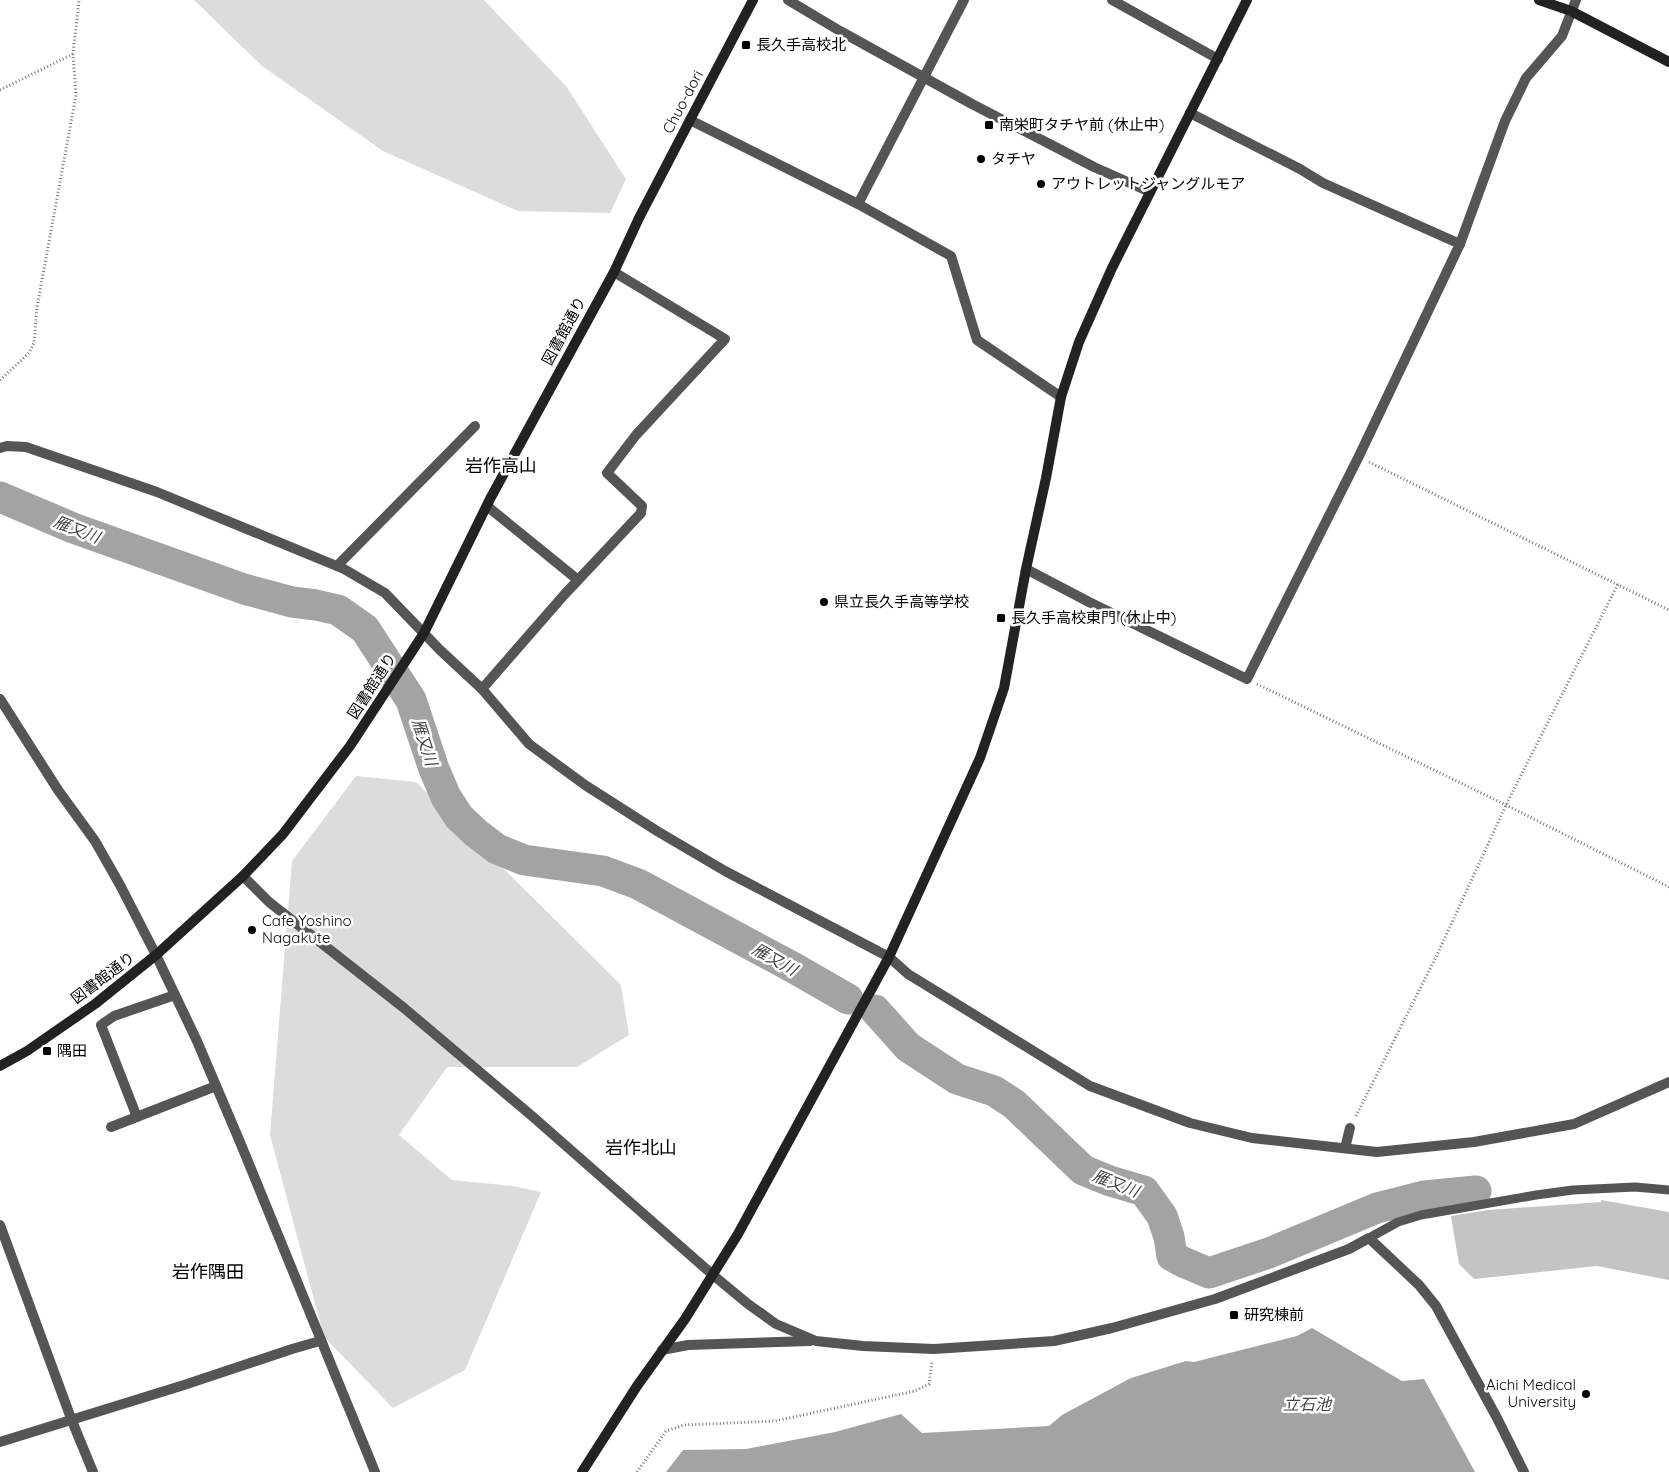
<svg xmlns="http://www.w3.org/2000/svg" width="1669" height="1472" viewBox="0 0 1669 1472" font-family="Quicksand,'Noto Sans JP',sans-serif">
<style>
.green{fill:#dcdcdc}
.water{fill:#a3a3a3}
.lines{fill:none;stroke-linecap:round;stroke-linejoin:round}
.river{stroke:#a3a3a3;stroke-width:31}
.building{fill:#c4c4c4}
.path{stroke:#777;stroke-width:3;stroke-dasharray:1 2.5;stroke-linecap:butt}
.lane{stroke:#555;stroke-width:9}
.street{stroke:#555;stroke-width:10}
.secondary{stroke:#222;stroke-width:10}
.poi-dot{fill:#000;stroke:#fff;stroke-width:2}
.labels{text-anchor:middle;stroke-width:5;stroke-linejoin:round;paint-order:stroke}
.poi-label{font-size:15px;fill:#000;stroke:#fff;text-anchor:start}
.street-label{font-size:15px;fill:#000;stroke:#fff}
.water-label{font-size:16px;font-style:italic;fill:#444;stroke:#fff}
.quarter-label{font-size:18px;fill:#000;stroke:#fff}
</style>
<rect width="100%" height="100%" fill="#fff"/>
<!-- green -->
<g class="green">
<path d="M194,0H484L566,86L626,179L610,213L518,211L383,151L262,66Z"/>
<path d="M356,776L416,782L621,985L629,1035L577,1067H447L399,1135L452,1180L513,1186L541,1192L465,1370L393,1408L324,1337L270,1135L292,861Z"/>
</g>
<!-- water -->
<path class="water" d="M1312,1328L1402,1381L1424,1379L1475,1472H666L683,1450L746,1449L835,1432L901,1414L922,1433L1049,1426L1062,1415L1131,1378L1186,1361L1194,1362L1297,1336Z"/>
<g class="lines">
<!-- river -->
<g class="river">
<path d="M0,497L73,528L244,589L292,602L316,605L338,610L365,629L411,700L434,769L446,797L459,817L476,833L497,849L524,860L603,871L638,884L794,968L848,999"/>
<path d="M875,1010L908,1047L957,1079L994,1091L1014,1104L1083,1170L1110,1181L1144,1191L1162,1216L1169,1237L1172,1256L1183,1262L1209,1273L1269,1253L1377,1208L1424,1196L1476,1191"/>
</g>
</g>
<!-- building -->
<path class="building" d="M1601,1200L1669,1212V1280L1597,1266L1474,1279L1459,1264L1451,1216L1488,1210L1601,1202Z"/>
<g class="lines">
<!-- path -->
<g class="path">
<path d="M0,90L73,54"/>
<path d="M0,380L29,353L34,343L37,307L76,95L73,54L79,0"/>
<path d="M1369,462L1669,610"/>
<path d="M1257,684L1506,805L1669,887"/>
<path d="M1356,1116L1437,955L1506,805L1618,584"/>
<path d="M637,1472L666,1431L684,1425L775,1421L915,1391L929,1384L932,1362"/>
</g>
<!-- lane -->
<path class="lane" d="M1369,1238L1398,1222L1421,1215L1536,1195L1573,1190L1635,1187L1669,1190"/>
<!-- street -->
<g class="street">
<path d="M788,0L840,31L972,104L1094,167L1150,192"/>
<path d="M1112,0L1218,59"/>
<path d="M1190,113L1300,169L1323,183L1460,244"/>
<path d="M690,120L858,204L951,256L977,340L1061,397"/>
<path d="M858,204L964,0"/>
<path d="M0,448L7,446L26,447L157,492L344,569L385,593L440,650L482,689L529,744L585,785L657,831L725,871L889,957L908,974L1090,1086L1190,1123L1252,1138L1377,1152L1474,1142L1574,1124L1669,1082"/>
<path d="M487,506L578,580"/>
<path d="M337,566L475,426"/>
<path d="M1026,569L1089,602L1247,679L1359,456L1460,244L1505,121L1526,78L1562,36L1576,0"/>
<path d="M482,689L564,595L641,513L642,506L607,473L636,435L725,339L614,272"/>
<path d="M0,699L58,790L95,841L120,885L156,955L197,1041L240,1142L375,1472"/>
<path d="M243,876L269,902L404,1008L532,1116L713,1275L748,1304L776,1324L816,1341L863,1346L934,1349L1054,1341L1112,1328L1215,1299L1349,1249L1369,1238L1419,1285L1436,1306L1497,1418L1524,1472"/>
<path d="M137,1117L101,1025L114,1016L175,995"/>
<path d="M111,1127L216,1086"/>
<path d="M1345,1148L1350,1128"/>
<path d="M0,1225L72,1421L93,1472"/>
<path d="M662,1350L688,1345L810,1341"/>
<path d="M0,1442L184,1385L292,1349L320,1341"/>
</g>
<!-- secondary -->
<g class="secondary">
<path d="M1539,0L1571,11L1669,62"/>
<path d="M0,1066L27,1051L95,1004L156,955L243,876L283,834L350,746L424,633L490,499L614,272L639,218L690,120L753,0"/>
<path d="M582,1472L637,1386L685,1319L738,1234L889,957L980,758L1004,688L1026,569L1046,478L1061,397L1079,342L1112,268L1247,0"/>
</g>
</g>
<!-- markers -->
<g class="poi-dot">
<rect x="741" y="40" width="10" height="10" rx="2.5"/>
<rect x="984" y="120" width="10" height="10" rx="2.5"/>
<circle cx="981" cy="159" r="5"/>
<circle cx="1041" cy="184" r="5"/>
<circle cx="824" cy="602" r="5"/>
<rect x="996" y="613" width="10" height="10" rx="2.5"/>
<circle cx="252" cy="930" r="5"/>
<rect x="42" y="1046" width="10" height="10" rx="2.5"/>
<rect x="1229" y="1310" width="10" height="10" rx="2.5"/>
<circle cx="1586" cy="1394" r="5"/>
</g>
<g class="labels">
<!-- poi labels -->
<g class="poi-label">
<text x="756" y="50">長久手高校北</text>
<text x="999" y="130">南栄町タチヤ前 (休止中)</text>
<text x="991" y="164">タチヤ</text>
<text x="1051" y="189">アウトレットジャングルモア</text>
<text x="834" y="607">県立長久手高等学校</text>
<text x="1011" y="623">長久手高校東門 (休止中)</text>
<text x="262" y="926">Cafe Yoshino<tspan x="262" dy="17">Nagakute</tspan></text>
<text x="57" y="1056">隅田</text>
<text x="1244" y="1320">研究棟前</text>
<text x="1576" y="1390" text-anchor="end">Aichi Medical<tspan x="1576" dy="17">University</tspan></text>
</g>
<!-- street labels -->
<g class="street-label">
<text transform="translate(683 102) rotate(-62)" y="5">Chuo-dori</text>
<text transform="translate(564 331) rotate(-62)" y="5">図書館通り</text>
<text transform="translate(372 686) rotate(-57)" y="5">図書館通り</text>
<text transform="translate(103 978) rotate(-37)" y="5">図書館通り</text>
</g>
<!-- water labels -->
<g class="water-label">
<text transform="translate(77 529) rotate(21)" y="6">雁又川</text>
<text transform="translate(425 742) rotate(72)" y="6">雁又川</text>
<text transform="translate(775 959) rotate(29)" y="6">雁又川</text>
<text transform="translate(1116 1183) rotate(21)" y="6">雁又川</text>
<text x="1307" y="1410">立石池</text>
</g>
<!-- quarter labels -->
<g class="quarter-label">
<text x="501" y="472">岩作高山</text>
<text x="641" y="1154">岩作北山</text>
<text x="208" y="1278">岩作隅田</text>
</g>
</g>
</svg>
